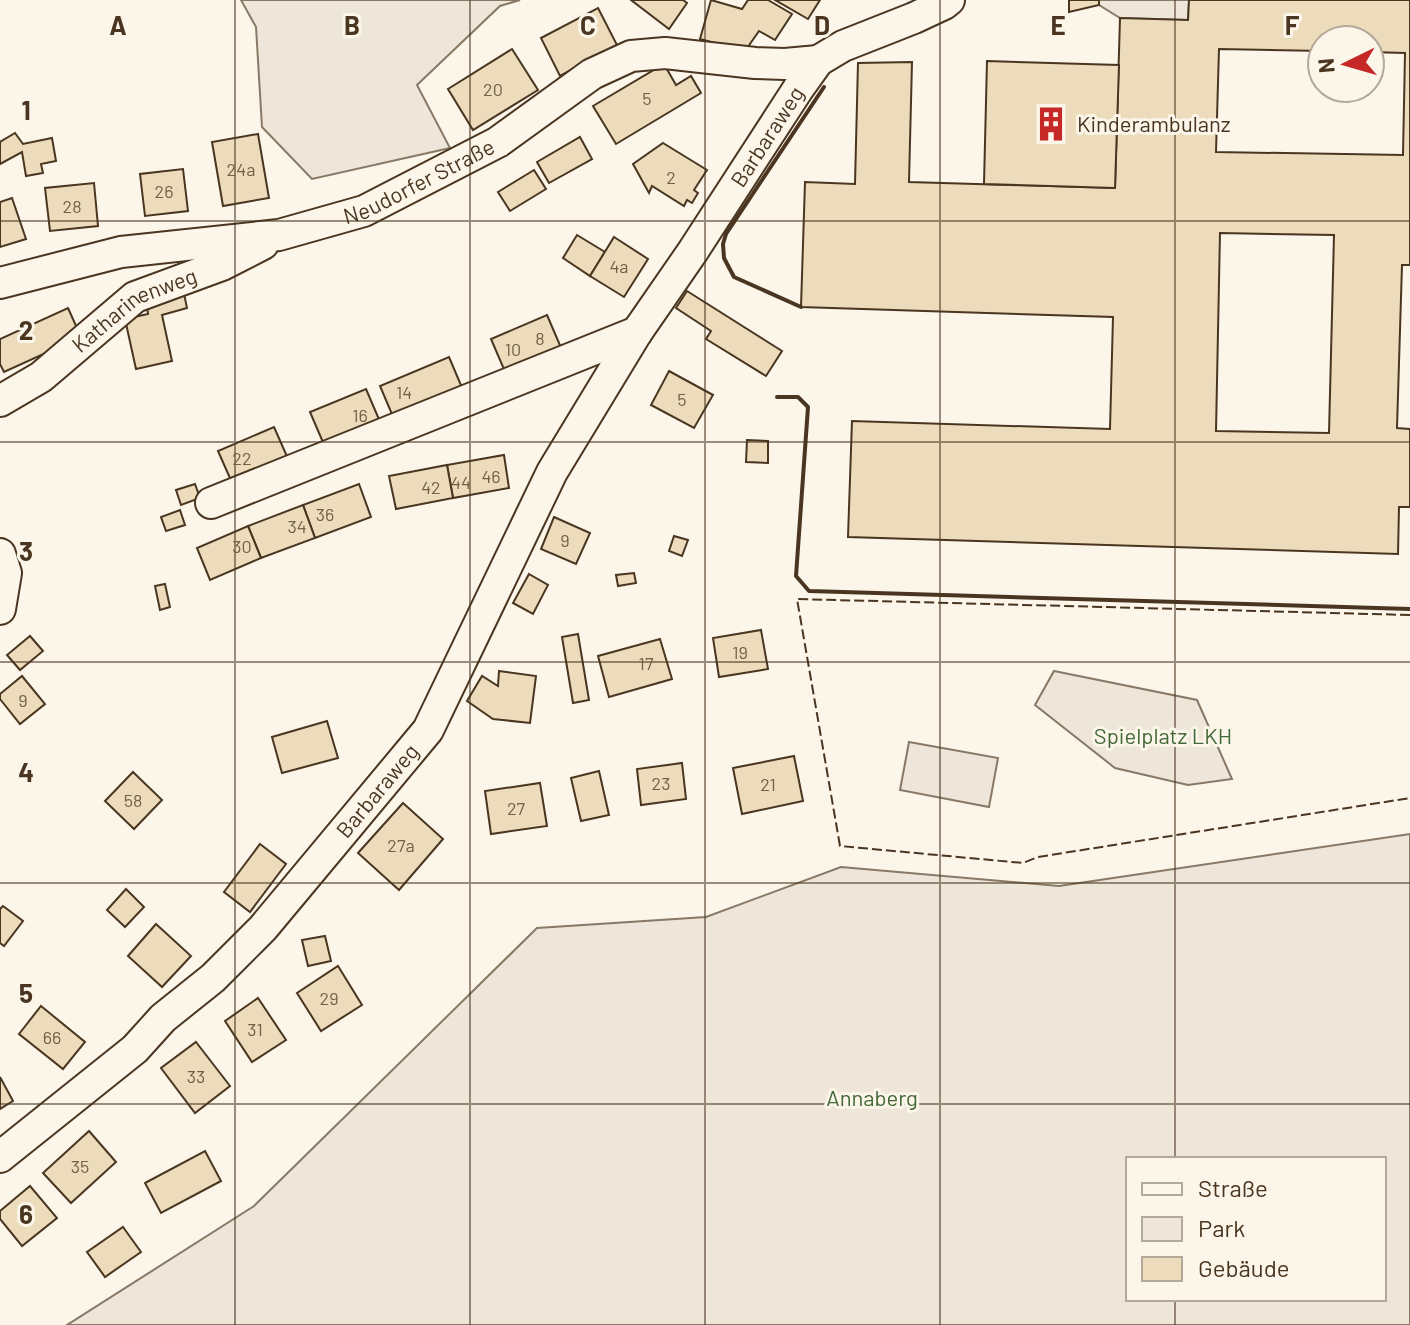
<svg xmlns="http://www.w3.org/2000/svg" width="1410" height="1325" viewBox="0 0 1410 1325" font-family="Barlow,sans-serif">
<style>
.green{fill:#ede6d9;stroke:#887966;stroke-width:2;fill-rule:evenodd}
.building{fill:#ecdcbc;stroke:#4a3520;stroke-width:2;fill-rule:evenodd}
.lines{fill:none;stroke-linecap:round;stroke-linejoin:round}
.minor-casing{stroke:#4a3520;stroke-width:34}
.minor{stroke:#fbf6e9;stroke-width:30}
.fence{stroke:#4a3520;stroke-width:2;stroke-dasharray:10 4;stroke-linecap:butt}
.wall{stroke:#4a3520;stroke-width:4}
.grid{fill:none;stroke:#4a3520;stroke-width:2;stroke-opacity:0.55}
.labels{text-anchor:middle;stroke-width:6;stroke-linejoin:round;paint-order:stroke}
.number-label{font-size:18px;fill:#725f47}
.poi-label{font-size:22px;fill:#4a3520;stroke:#fbf6e9;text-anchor:start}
.street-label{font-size:22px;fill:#4a3520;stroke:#fbf6e9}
.park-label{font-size:22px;fill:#436837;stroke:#fbf6e9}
.grid-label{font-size:26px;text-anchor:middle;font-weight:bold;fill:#4a3520;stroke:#fbf6e9;stroke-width:6;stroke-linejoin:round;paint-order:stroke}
</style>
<rect width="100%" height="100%" fill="#fbf6e9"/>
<!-- green -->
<g class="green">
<path d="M241,0H520L500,6L417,85L450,148L312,179L262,127L256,27Z"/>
<path d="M1099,0H1189L1188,20L1120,18L1099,5Z"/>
<path d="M1054,671L1197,700L1232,779L1188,785L1115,768L1035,705Z"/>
<path d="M909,742L998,758L989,807L900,790Z"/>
<path d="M1410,834V1325H67L254,1206L537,928L706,917L841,867L1059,886ZM1128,1159H1384V1299H1128Z"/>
</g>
<!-- building -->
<g class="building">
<path d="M631,0H683L687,3L669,29Z"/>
<path d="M711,0L742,9L748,0H768L792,14L775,40L759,31L745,51L700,39Z"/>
<path d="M775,0H820L808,19Z"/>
<path d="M1069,0H1099V5L1069,12Z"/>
<path d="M1189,0H1410V265H1402L1397,428L1410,429V507H1399L1398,554L848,537L852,421L1110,429L1113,317L801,307L805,182L855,184L858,63L912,62L909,182L1115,188L1120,18L1188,20ZM1322,40H1370V52L1405,53L1403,155L1216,152L1219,49L1322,51ZM1220,233L1334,235L1329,433L1216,431Z"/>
<path d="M598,8L617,45L560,76L541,38Z"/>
<path d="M512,49L538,90L473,130L448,89Z"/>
<path d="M987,61L1119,65L1115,188L984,184Z"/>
<path d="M664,64L676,85L691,76L701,93L616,144L593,106Z"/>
<path d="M15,133L23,144L52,138L56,161L41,164L43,173L26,176L22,152L0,164V142Z"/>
<path d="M258,134L269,198L223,206L212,142Z"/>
<path d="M580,137L592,159L549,183L537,162Z"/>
<path d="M663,143L707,170L694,190L698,193L692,203L687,200L684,206L652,186L649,193L633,164Z"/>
<path d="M183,169L188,211L145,216L140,174Z"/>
<path d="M534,170L546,189L510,211L498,192Z"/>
<path d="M94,183L98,226L50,231L45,188Z"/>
<path d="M12,198L26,239L0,247V202Z"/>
<path d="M577,235L605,252L590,276L563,258Z"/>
<path d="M614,237L648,259L624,297L590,276Z"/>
<path d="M183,289L187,308L162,315L172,361L136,369L125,319L148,314L146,300Z"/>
<path d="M687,291L782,351L766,376L706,339L711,331L676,308Z"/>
<path d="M68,308L81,337L4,372L0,364V339Z"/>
<path d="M547,315L562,350L506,374L491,339Z"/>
<path d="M449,357L463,390L394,419L380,386Z"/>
<path d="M669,371L713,395L694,428L651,405Z"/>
<path d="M366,389L381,424L325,447L310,412Z"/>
<path d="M274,427L289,461L233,485L218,451Z"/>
<path d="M747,440L768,441V463L746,462Z"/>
<path d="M504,455L509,488L453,498L447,465Z"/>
<path d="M447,465L453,498L396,509L389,476Z"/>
<path d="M195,484L200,498L181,505L176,490Z"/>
<path d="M359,484L371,517L315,538L303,505Z"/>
<path d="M303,505L315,538L261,558L248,526Z"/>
<path d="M180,510L185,525L166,531L161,517Z"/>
<path d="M554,517L590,533L576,564L541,549Z"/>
<path d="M248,526L261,558L210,580L197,548Z"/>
<path d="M674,536L688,540L682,556L669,551Z"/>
<path d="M634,573L636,583L618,586L616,575Z"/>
<path d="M529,574L548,585L533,614L513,603Z"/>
<path d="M165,584L170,607L160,610L155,586Z"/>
<path d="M761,630L768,669L719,677L713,638Z"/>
<path d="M578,634L589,700L573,703L562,637Z"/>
<path d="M30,636L43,651L20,670L7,655Z"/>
<path d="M660,639L672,679L609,697L598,656Z"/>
<path d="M499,671L536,676L530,723L493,719L467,701L482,676L498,686Z"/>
<path d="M22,676L45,704L20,724L0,699V694Z"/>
<path d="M327,721L338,758L282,773L272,737Z"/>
<path d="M794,756L803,801L742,814L733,768Z"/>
<path d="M682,763L686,799L641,805L637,769Z"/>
<path d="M599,771L609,815L581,821L571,778Z"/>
<path d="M133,772L162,800L134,829L105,801Z"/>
<path d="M540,783L547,826L491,834L485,791Z"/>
<path d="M403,803L443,839L399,890L358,853Z"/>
<path d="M260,844L286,864L250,912L224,892Z"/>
<path d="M126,889L144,907L125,927L107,910Z"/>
<path d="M3,906L23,921L4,946L0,943V909Z"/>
<path d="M156,924L191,956L162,987L128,956Z"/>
<path d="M325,936L331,961L308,966L302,940Z"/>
<path d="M338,966L362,1005L321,1031L297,993Z"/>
<path d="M258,998L286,1040L252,1062L225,1021Z"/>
<path d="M41,1006L85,1042L63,1069L19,1034Z"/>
<path d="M196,1042L230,1086L195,1113L161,1068Z"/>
<path d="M0,1077L13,1101L0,1109Z"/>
<path d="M89,1131L116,1162L71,1203L43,1173Z"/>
<path d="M205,1151L221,1181L161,1213L145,1183Z"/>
<path d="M30,1186L57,1218L22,1246L0,1219V1211Z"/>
<path d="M123,1227L141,1252L105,1277L87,1252Z"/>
</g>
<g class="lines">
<!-- minor casing -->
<g class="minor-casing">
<g id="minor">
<path id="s1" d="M0,283L121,252L279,235L364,211L498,142L592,74L631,56L665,53L755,63L785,64L818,61"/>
<path id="s2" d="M0,401L41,377L135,297L222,265L263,244"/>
<path d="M211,503L637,332"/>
<path d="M0,554L6,573L0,609"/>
<path id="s3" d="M0,1157L135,1049L163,1018L213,978L263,928L428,730L552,472L637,332L693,251L798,89L818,61L843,46L914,18L944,4L949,0"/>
</g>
</g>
<!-- minor -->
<use href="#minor" class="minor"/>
<!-- fence -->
<path class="fence" d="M1410,615L797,599L840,846L1023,863L1038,857L1410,798"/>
<!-- wall -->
<g class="wall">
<path d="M801,307L734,277L724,258L723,244L726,234L824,87"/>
<path d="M777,397H798L808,407L796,576L809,591L1410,609"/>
</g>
</g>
<!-- grid -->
<path class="grid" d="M235,0V1325M470,0V1325M705,0V1325M940,0V1325M1175,0V1159M0,221H1410M0,442H1410M0,662H1410M0,883H1410M0,1104H1410M1175,1299V1325"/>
<!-- icons -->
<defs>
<g id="building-bare" transform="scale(2.76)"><path d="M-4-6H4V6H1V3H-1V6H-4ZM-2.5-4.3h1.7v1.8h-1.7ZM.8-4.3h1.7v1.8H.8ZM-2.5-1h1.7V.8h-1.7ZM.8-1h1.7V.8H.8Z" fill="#c62828" stroke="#fbf6e9" stroke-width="2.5" paint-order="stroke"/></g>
</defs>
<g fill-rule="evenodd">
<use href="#building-bare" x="1051" y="124"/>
</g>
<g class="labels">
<!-- number labels -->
<g class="number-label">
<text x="493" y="96">20</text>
<text x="647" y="105">5</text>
<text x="241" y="176">24a</text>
<text x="671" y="184">2</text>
<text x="164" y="198">26</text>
<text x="72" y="213">28</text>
<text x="619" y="273">4a</text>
<text x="540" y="345">8</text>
<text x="513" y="356">10</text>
<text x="404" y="399">14</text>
<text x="682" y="406">5</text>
<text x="360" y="422">16</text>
<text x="242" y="465">22</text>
<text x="491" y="483">46</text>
<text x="461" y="489">44</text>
<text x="431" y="494">42</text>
<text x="325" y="521">36</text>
<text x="297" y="533">34</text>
<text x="565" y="547">9</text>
<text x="242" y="553">30</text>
<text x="740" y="659">19</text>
<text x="646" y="670">17</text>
<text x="23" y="707">9</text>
<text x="661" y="790">23</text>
<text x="768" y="791">21</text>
<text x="133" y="807">58</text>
<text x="516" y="815">27</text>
<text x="401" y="852">27a</text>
<text x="329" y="1005">29</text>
<text x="255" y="1036">31</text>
<text x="52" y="1044">66</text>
<text x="196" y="1083">33</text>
<text x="80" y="1173">35</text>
</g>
<!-- poi labels -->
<g class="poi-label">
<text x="1077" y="132">Kinderambulanz</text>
</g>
<!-- street labels -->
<g class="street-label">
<text dy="8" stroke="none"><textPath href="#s3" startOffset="1292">Barbaraweg</textPath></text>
<text dy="8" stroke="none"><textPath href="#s1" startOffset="434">Neudorfer Straße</textPath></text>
<text dy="8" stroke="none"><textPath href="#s2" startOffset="164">Katharinenweg</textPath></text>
<text dy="8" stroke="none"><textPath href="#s3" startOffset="528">Barbaraweg</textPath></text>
</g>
<!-- park labels -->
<g class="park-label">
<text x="1163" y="744">Spielplatz LKH</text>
<text x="872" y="1106">Annaberg</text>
</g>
</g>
<g class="grid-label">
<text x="118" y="35">A</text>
<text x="352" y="35">B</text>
<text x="588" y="35">C</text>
<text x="822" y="35">D</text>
<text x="1058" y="35">E</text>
<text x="1292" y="35">F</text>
<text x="26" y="120">1</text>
<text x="26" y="340">2</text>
<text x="26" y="561">3</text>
<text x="26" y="782">4</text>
<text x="26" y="1003">5</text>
<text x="26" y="1224">6</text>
</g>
<!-- legend -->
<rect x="1126" y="1157" width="260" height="144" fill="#fbf6e9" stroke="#b4a999" stroke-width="2"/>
<rect x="1142" y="1183" width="40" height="12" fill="#fbf6e9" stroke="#b4a999" stroke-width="2"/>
<text x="1198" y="1197" font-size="24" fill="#4a3520">Straße</text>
<rect x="1142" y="1217" width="40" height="24" fill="#ede6d9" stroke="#b4a999" stroke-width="2"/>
<text x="1198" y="1237" font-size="24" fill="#4a3520">Park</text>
<rect x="1142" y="1257" width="40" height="24" fill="#ecdcbc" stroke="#b4a999" stroke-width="2"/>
<text x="1198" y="1277" font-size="24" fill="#4a3520">Gebäude</text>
<!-- north arrow -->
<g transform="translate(1346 64) rotate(265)"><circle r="38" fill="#fbf6e9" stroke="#b4a999" stroke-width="2"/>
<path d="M0-6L14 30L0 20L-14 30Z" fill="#c62828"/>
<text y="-12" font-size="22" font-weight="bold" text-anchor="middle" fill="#4a3520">N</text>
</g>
</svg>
